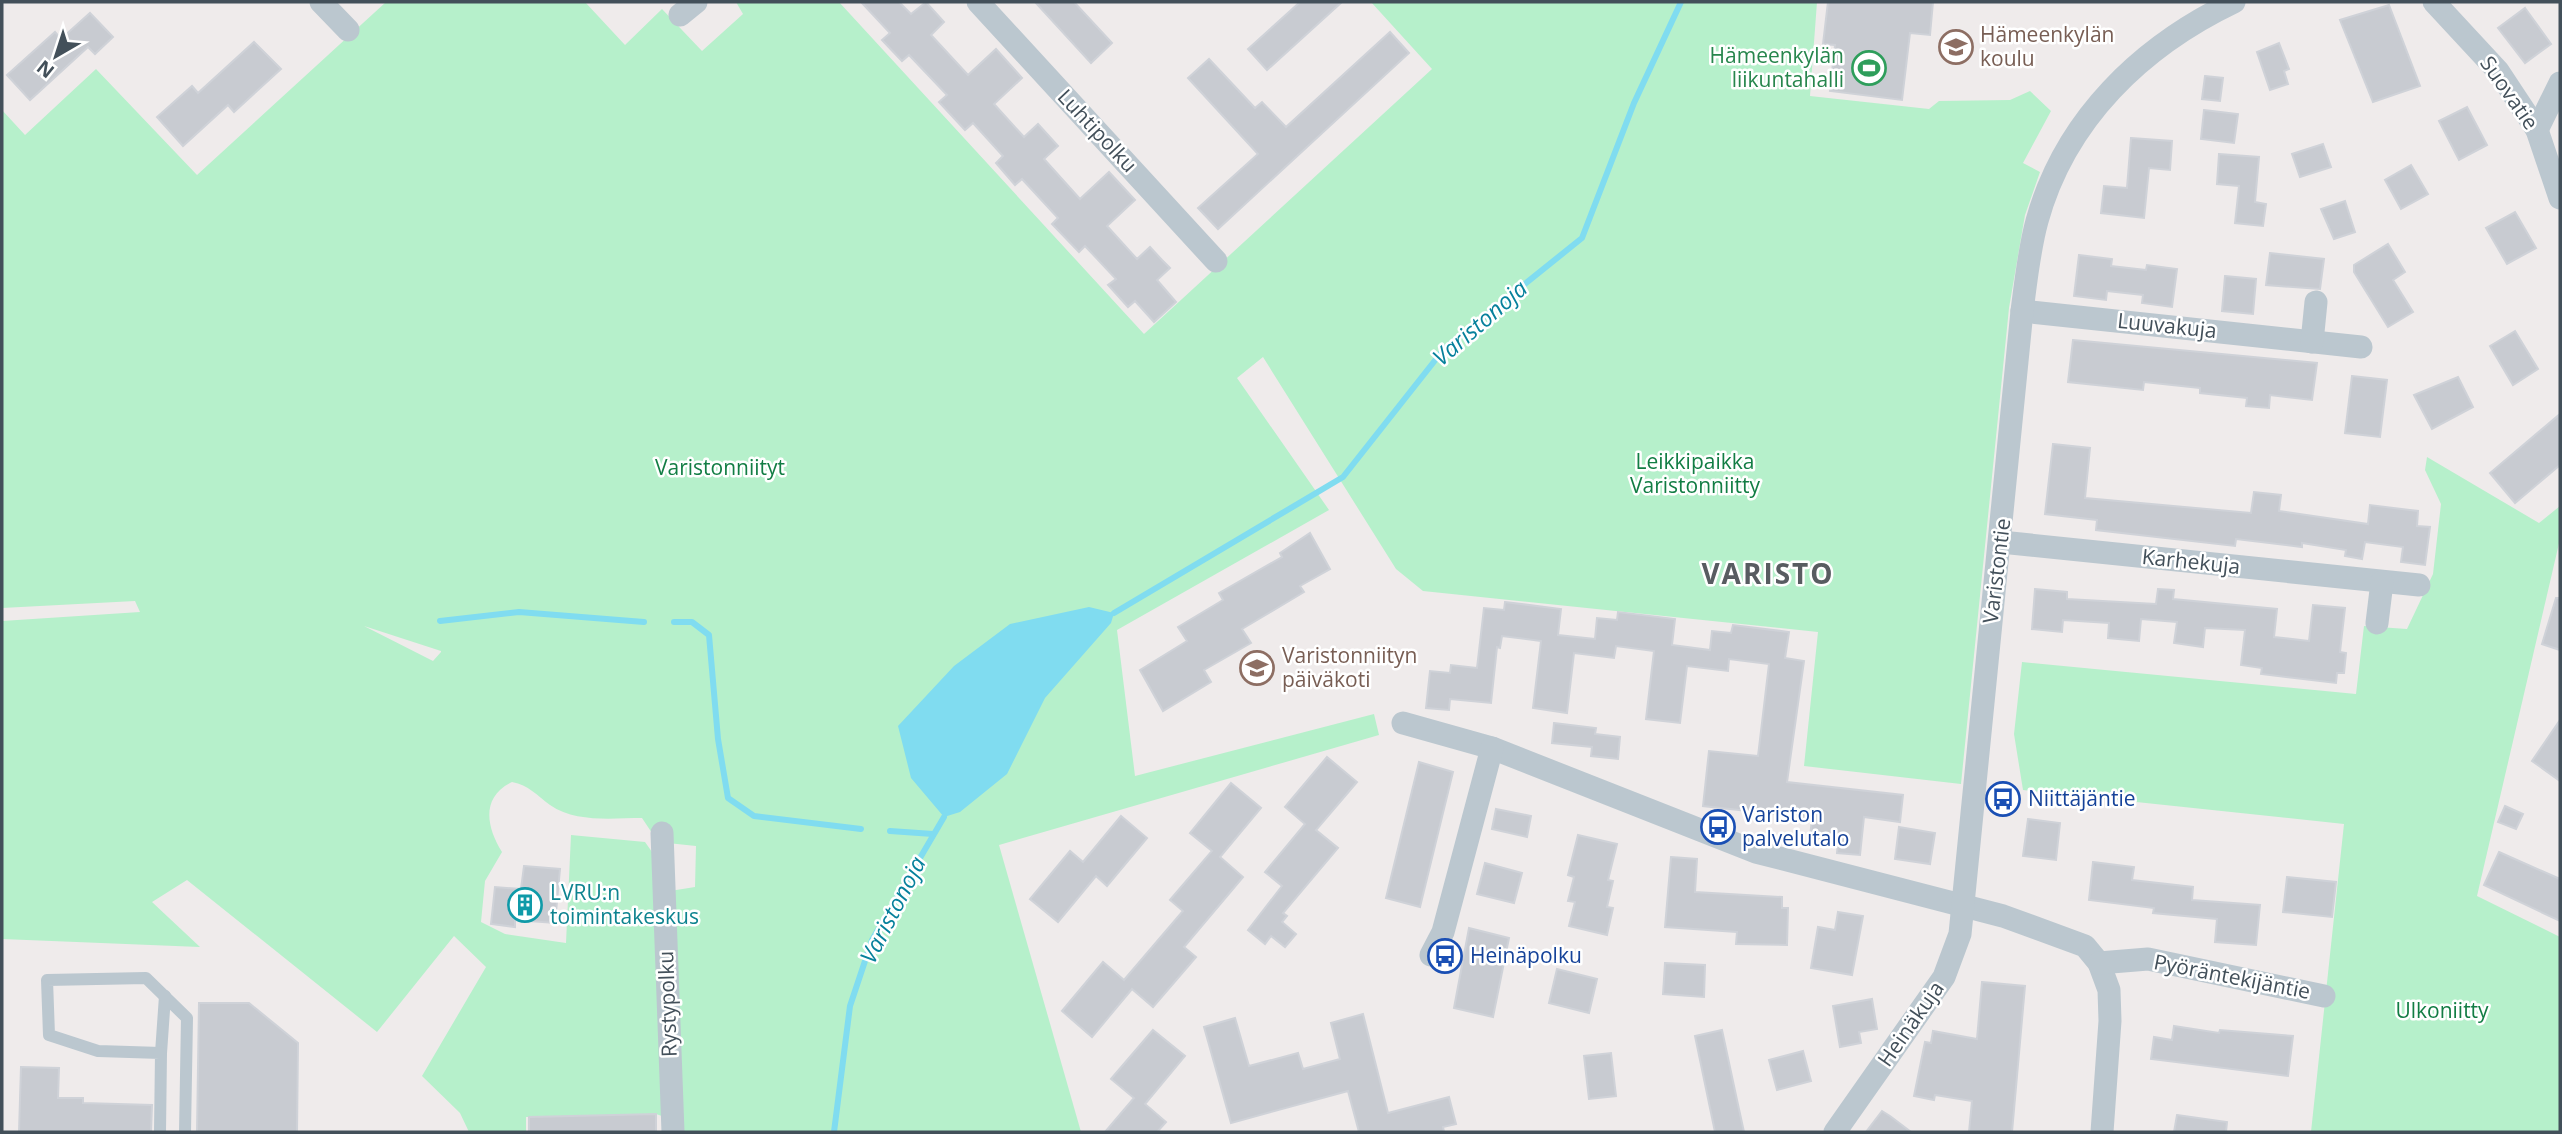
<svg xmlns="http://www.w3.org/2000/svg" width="2562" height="1134" viewBox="0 0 2562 1134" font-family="'Open Sans',sans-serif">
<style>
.green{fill:#b6f0cb;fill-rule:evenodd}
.water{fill:#80dcf0}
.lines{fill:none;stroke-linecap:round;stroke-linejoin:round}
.stream{stroke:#80dcf0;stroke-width:6}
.building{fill:#c8cbd1;stroke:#cfd2d8;stroke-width:2}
.service{stroke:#bbc7cf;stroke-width:12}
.minor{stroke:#bbc7cf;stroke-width:23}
.labels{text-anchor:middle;stroke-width:5;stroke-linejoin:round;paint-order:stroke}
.education-label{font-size:21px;fill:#785e54;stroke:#fff;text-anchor:start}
.leisure-label{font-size:21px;fill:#27864d;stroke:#fff;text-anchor:end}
.street-label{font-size:21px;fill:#43505a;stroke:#fff}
.park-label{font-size:21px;fill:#127d44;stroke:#fff}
.transit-label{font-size:21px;fill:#164399;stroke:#fff;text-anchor:start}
.culture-label{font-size:21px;fill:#0d838f;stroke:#fff;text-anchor:start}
.water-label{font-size:23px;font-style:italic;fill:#06819c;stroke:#fff}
.district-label{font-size:28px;font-weight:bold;letter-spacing:2px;fill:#585c61;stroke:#fff}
</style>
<rect width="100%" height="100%" fill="#efebeb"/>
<!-- green -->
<g class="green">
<path d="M386,2H585L625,45L662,9L702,51L743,14L736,2H839L1144,334L1432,69L1371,2H1817L1810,96L1929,109L1939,101L2010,100L2030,91L2051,111L2023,163L2040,172L2025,215L2009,308L1961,784L1804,766L1818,632L1423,591L1396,569L1263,357L1237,378L1329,510L1117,630L1135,776L1374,714L1379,735L999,845L1081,1132H680L670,891L695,887L696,846L658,842L642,818C612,818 576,823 550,805C536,795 529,785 512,782C481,797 486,826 502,852L485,881L481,922L505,934L566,943L571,835L645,842L657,859L665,1117L656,1114L526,1117V1132H469L460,1113L422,1076L486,967L454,936L377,1032L187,880L152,902L200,947L2,939V621L140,612L135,601L2,608V110L25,135L96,69L197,175ZM364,626L441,651V652L433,661Z"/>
<path d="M2427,457L2539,523L2560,506V539L2477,896L2560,937V1132H2311L2344,824L2023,790L2014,734L2022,662L2356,694L2364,626L2407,629L2433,574L2441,504L2425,470Z"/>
</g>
<!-- water -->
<path class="water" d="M1089,607L1114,613L1111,623L1045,698L1007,774L960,812L944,817L911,778L898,726L954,666L1010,624Z"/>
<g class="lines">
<!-- stream -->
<g class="stream">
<path d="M1114,613L1343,477L1444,349L1582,238L1634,103L1681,2"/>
<path d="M440,621L519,612L644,622"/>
<path d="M674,622H692L709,635L718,739L728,798L754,816L861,829"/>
<path d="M890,831L933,834"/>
<path d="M834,1132L850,1006L872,940L944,817"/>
</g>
</g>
<!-- building -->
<g class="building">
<path d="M861,2H899L911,14L926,2L944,22L931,35L968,75L996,49L1022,78L994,104L1024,137L1038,124L1058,146L1044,159L1080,199L1109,172L1135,200L1107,226L1137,259L1150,247L1162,260L1170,268L1157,280L1176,302L1154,322L1135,301L1128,307L1108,285L1116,279L1085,246L1079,252L1052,224L1058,218L1022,179L1015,185L996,163L1003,156L973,123L965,130L939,102L947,95L909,55L902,61L882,40L890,33Z"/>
<path d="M1035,2H1074L1112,43L1091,63Z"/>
<path d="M1300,2H1342L1267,70L1248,49Z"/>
<path d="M1828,2H1933L1930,35L1910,33L1902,100L1830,91L1835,45L1823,44Z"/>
<path d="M2389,5L2420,86L2373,102L2340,20Z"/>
<path d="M2525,8L2551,44L2525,63L2498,28Z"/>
<path d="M90,13L113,37L95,54L88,47L30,100L7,75L55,32L61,39Z"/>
<path d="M1390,32L1409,53L1218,229L1198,208L1258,154L1188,78L1209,59L1255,108L1262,102L1286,127Z"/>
<path d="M254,42L281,69L234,112L228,105L183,146L157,117L192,86L198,93Z"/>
<path d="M2279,43L2289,69L2284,71L2288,84L2270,90L2257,52Z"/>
<path d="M2205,76L2223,78L2220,101L2202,99Z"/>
<path d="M2467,107L2487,145L2459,160L2439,121Z"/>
<path d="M2204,110L2238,114L2234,143L2201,139Z"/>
<path d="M2131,138L2172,141L2170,170L2149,168L2144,218L2101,213L2104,186L2127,188Z"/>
<path d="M2323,144L2331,167L2300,177L2292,154Z"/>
<path d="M2219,154L2259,157L2255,202L2266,204L2263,226L2235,223L2239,186L2217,184Z"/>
<path d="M2411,165L2428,194L2401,209L2385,180Z"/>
<path d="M2345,201L2355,232L2334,239L2321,209Z"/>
<path d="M2515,212L2536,248L2507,264L2486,228Z"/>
<path d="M2388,244L2405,272L2393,280L2413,312L2388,327L2354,272V265Z"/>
<path d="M2270,253L2324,259L2320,289L2266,285Z"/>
<path d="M2079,255L2112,259L2111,266L2146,270L2147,265L2177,269L2172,307L2142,303L2143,295L2107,291L2106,300L2074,296Z"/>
<path d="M2225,276L2256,279L2253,314L2222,311Z"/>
<path d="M2515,331L2538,369L2513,385L2490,346Z"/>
<path d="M2073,340L2317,363L2312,400L2270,395L2269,408L2246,406L2247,398L2200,393V388L2144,382L2143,390L2068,382Z"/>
<path d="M2352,376L2387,380L2380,437L2345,433Z"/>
<path d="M2458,377L2473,407L2432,429L2414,395Z"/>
<path d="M2560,414V465L2515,503L2490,473Z"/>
<path d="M2053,444L2090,448L2085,498L2251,513L2254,492L2281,495L2279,511L2368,524L2370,505L2418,511L2417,526L2430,527L2425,565L2401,562L2403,547L2365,542L2362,559L2345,556L2346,550L2302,543V547L2236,539L2235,546L2096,530L2097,520L2045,514Z"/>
<path d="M1310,533L1330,569L1300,586L1304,592L1242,629L1251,643L1204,670L1211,682L1163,711L1140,670L1187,641L1178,627L1223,600L1219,593L1282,557L1280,553Z"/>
<path d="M2035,589L2067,592V599L2156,604L2158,589L2174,590L2173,599L2277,609L2274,637L2309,641L2313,605L2345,608L2340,652L2346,653L2344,673H2337L2336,683L2261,674L2262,668L2241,665L2245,630L2205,628L2203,647L2174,643L2177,622L2141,619L2139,641L2108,638L2109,623L2063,620L2062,632L2032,629Z"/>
<path d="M2556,598H2560V650L2542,644Z"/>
<path d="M1505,602L1561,609L1558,635L1595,639L1597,618L1617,620L1618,612L1675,619L1672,645L1710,650L1712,631L1731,633L1733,625L1789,632L1785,658L1804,661L1787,782L1903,795L1900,822L1864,817L1860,855L1837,853L1838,842L1810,838L1812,818L1703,806L1709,751L1758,756L1769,664L1729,659L1728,671L1687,666L1680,723L1646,719L1654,651L1616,646L1614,658L1574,653L1567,713L1533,708L1541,641L1502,636L1500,648L1497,647L1491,703L1450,699L1449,710L1426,708L1430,671L1450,673L1451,665L1477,668L1484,608L1504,610Z"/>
<path d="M2560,720V781L2532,761Z"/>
<path d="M1554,723L1596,728L1595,734L1620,737L1618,759L1591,756L1592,747L1552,743Z"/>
<path d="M1327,757L1357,782L1316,830L1338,848L1283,913L1287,916L1282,922L1296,934L1285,947L1271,936L1265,944L1248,930L1282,886L1265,872L1305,824L1285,807Z"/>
<path d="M1419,762L1453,772L1420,907L1386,898Z"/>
<path d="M1231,783L1261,808L1220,857L1243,877L1184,947L1196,957L1153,1007L1132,989L1092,1037L1062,1011L1103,962L1124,980L1183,911L1170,900L1212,851L1190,833Z"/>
<path d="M2505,806L2523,814L2516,829L2498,822Z"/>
<path d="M1496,809L1531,816L1527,837L1492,829Z"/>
<path d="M1121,816L1147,838L1107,886L1096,876L1058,922L1030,899L1070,851L1083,862Z"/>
<path d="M2028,819L2060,823L2056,860L2023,856Z"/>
<path d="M1899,827L1935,833L1930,864L1895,859Z"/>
<path d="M1578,835L1617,844L1608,880L1613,881L1607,907L1613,908L1607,935L1569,926L1575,902L1568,901L1574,877L1568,875Z"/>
<path d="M2499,852L2560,879V921L2484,885Z"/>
<path d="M1671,857L1697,859L1695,892L1782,897V908H1788L1787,945L1736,944L1737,932L1665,927Z"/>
<path d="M2093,862L2134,867L2132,880L2193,887L2192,900L2260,905L2256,945L2215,942L2217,919L2153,913L2154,908L2089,900Z"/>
<path d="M1485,863L1522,873L1514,903L1477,894Z"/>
<path d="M524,866L560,869L555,923L515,920V927L491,924L495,887L521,889Z"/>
<path d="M2287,877L2336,882L2332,917L2283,912Z"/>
<path d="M1838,912L1863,916L1852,975L1811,968L1818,927L1835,930Z"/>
<path d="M1469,928L1509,938L1493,1017L1454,1008Z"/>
<path d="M1665,963L1705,965L1704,997L1663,994Z"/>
<path d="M1557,969L1597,979L1589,1013L1549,1003Z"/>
<path d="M1982,982L2025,986L2012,1132H1969L1972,1101L1935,1095L1934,1100L1914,1096L1925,1042L1931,1043L1933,1031L1977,1039Z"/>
<path d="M1872,999L1877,1029L1859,1032L1861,1043L1840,1047L1833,1006Z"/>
<path d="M199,1003H249L298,1043L297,1132H197Z"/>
<path d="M1363,1014L1388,1113L1449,1097L1456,1124L1443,1127L1444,1132H1359L1348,1091L1231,1123L1204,1027L1235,1018L1249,1066L1298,1053L1303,1069L1340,1059L1331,1023Z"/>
<path d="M2174,1026L2219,1033L2220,1030L2293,1036L2288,1076L2151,1059L2154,1037L2172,1040Z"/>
<path d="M1153,1030L1185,1056L1145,1104L1166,1122L1157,1132H1105L1134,1098L1111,1079Z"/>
<path d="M1722,1030L1737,1100L1744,1132H1715L1695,1036Z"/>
<path d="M1803,1051L1811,1081L1777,1090L1769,1060Z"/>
<path d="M1611,1053L1616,1096L1589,1099L1584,1056Z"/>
<path d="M21,1067L59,1068L58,1098H83V1103L152,1105L151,1132H19Z"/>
<path d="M1882,1111L1890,1116L1911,1132H1866Z"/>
<path d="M656,1114V1132H529V1117Z"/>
<path d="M2177,1115L2227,1122L2226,1132H2174Z"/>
</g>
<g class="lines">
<!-- service -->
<g class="service">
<path d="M161,1053L165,996"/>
<path d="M160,1132L161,1053L98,1051L49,1035L47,980L146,978L187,1018L185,1132"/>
</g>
<!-- minor -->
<g class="minor">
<path d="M321,2L348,30"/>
<path d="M978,2L1216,261"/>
<path d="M2434,2L2498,71L2537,130L2560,198"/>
<path d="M680,15L696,2"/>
<path d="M2537,130L2560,83"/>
<path d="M2022,311L2361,347"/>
<path d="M2312,342L2316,302"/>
<path d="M2001,542L2419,585"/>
<path d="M2377,623L2382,582"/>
<path d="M1403,723L1492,748L1756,852L2003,916L2085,946L2099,963L2109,990L2110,1021L2102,1132"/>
<path d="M662,833L673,1132"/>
<path d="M1431,955L1443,932L1492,748"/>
<path d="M2099,963L2148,959L2324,996"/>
<path d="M1835,1132L1944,977L1960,934L2022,311C2026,281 2029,250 2037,221C2065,119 2142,46 2234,2"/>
</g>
</g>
<!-- icons -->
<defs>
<g id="school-ring" transform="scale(1.75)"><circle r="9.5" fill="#fff" stroke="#8d6e63" stroke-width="1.5"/><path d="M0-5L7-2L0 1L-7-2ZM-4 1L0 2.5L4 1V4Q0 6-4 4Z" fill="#8d6e63"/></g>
<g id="stadium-ring" transform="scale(1.75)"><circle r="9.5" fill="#fff" stroke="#2e9e5b" stroke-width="1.5"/><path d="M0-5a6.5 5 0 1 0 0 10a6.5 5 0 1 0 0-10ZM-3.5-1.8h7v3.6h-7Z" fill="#2e9e5b"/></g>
<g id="bus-ring" transform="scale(1.75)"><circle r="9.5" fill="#fff" stroke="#1a4fb4" stroke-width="1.5"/><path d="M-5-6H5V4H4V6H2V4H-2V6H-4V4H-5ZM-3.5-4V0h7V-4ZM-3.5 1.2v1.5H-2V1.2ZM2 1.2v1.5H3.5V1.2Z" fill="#1a4fb4"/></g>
<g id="building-ring" transform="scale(1.75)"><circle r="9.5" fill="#fff" stroke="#0f9aa8" stroke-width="1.5"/><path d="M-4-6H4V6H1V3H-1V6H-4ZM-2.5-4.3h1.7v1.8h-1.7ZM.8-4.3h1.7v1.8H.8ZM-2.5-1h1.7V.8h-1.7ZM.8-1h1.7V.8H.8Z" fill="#0f9aa8"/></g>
</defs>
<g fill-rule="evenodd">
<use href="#school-ring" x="1956" y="47"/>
<use href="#stadium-ring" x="1869" y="68"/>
<use href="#school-ring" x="1257" y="668"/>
<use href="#bus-ring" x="2003" y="799"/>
<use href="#bus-ring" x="1718" y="827"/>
<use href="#building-ring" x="525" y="905"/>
<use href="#bus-ring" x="1445" y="956"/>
</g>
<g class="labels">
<!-- education labels -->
<g class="education-label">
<text x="1980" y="42">Hämeenkylän<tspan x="1980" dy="24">koulu</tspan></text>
<text x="1282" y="663">Varistonniityn<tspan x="1282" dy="24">päiväkoti</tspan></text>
</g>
<!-- leisure labels -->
<g class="leisure-label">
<text x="1844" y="63">Hämeenkylän<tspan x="1844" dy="24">liikuntahalli</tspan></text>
</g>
<!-- street labels -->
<g class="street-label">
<text transform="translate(2509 93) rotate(55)" y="7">Suovatie</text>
<text transform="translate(1097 131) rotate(47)" y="7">Luhtipolku</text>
<text transform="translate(2167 326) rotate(6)" y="7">Luuvakuja</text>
<text transform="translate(2191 562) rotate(6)" y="7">Karhekuja</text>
<text transform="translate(1997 571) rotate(-83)" y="7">Varistontie</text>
<text transform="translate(2232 977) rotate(11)" y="7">Pyöräntekijäntie</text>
<text transform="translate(668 1004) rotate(-92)" y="7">Rystypolku</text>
<text transform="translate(1911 1024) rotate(-55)" y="7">Heinäkuja</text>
</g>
<!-- park labels -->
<g class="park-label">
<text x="1695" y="469">Leikkipaikka<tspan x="1695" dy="24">Varistonniitty</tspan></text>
<text x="720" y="475">Varistonniityt</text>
<text x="2442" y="1018">Ulkoniitty</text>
</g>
<!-- transit labels -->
<g class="transit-label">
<text x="2028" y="806">Niittäjäntie</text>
<text x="1742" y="822">Variston<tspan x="1742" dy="24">palvelutalo</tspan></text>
<text x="1470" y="963">Heinäpolku</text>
</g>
<!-- culture labels -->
<g class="culture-label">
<text x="550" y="900">LVRU:n<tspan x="550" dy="24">toimintakeskus</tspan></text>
</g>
<!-- water labels -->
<g class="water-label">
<text transform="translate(1480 323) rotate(-41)" y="8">Varistonoja</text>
<text transform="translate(893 910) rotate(-63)" y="8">Varistonoja</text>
</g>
<!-- district labels -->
<g class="district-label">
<text x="1768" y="584">VARISTO</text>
</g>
</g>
<!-- border -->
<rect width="2562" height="1134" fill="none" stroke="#43505a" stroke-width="7"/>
<!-- north arrow -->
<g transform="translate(56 56) rotate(219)" stroke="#ffffff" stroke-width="5" paint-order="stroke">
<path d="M0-5L12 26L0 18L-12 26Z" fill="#43505a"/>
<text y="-10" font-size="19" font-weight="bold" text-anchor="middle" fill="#43505a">N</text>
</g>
</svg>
